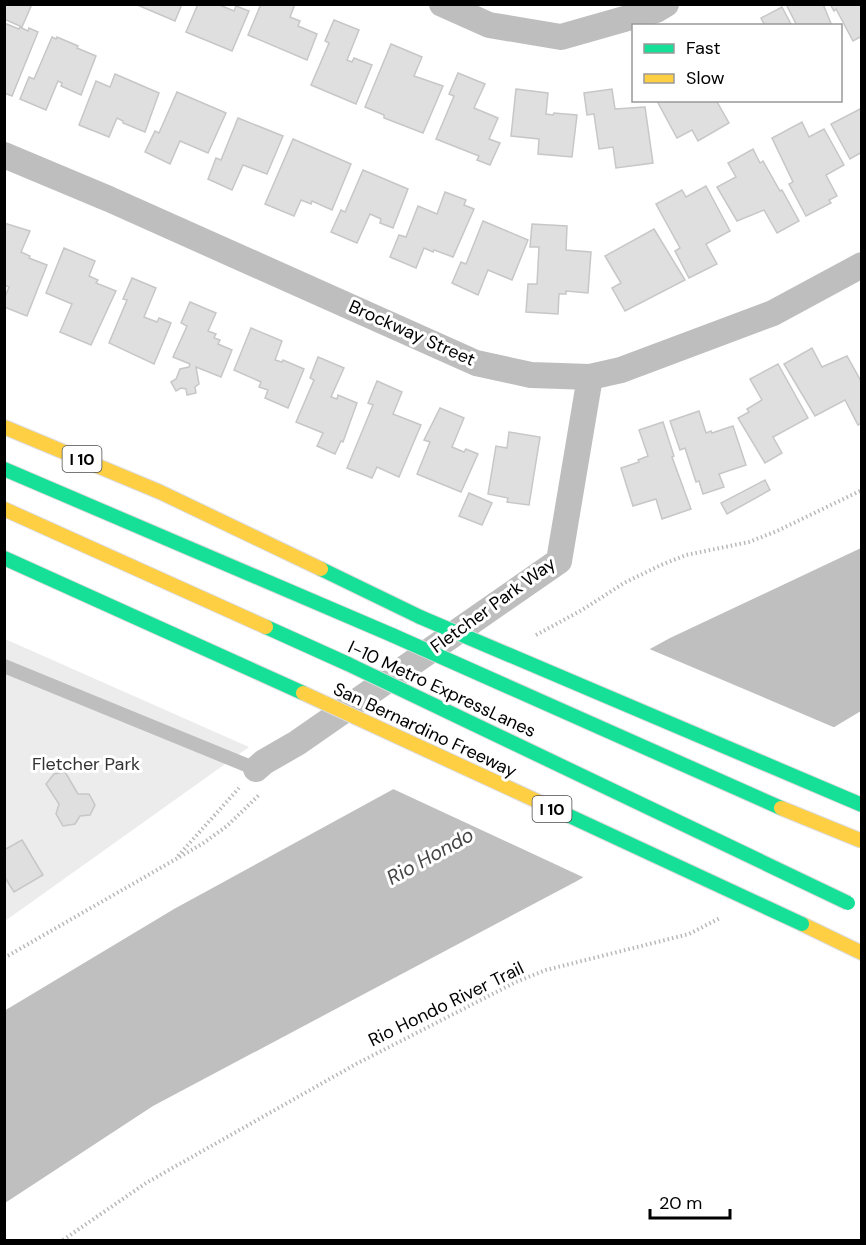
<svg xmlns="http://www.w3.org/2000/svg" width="866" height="1245" viewBox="0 0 866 1245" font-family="'DM Sans',sans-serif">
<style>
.green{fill:#ececec}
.water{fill:#bfbfbf}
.pier{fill:#fff}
.building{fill:#dfdfdf;stroke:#c7c7c7;stroke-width:1.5}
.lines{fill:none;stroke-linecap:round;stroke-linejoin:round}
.fast-casing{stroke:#dbdbdb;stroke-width:16}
.slow-casing{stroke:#dbdbdb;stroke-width:16}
.path{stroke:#b9b9b9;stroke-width:4;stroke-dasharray:1.5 3;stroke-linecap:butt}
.lane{stroke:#bebebe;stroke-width:14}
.street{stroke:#bebebe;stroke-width:26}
.fast{stroke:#16e098;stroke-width:14}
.slow{stroke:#ffcf43;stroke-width:14}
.fast-bridge-casing{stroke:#dbdbdb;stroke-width:16;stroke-linecap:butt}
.slow-bridge-casing{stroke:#dbdbdb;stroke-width:16;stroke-linecap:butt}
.fast-bridge{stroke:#16e098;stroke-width:14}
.slow-bridge{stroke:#ffcf43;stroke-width:14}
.labels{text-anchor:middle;stroke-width:6;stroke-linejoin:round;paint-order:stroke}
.shield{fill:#fff;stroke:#4c4c4c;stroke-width:1.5}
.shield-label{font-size:16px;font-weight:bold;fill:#000}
.street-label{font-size:18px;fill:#000;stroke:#fff}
.park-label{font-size:18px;fill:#333;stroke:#fff}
.water-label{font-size:20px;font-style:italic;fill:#444;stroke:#fff}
</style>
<rect width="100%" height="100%" fill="#fff"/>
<!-- green -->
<path class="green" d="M5,639L249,747L5,921Z"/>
<!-- water -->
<path class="water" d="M861,548V711L577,881L153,1106L5,1203L4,1011L174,909L670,638Z"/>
<!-- pier -->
<path class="pier" d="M647,648L838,729L587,879L391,788Z"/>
<!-- building -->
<g class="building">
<path d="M4,4H32L22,27L4,19Z"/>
<path d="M135,4H182L175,21Z"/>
<path d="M198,4H223L222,6L234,11L236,6L249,11L232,51L186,32Z"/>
<path d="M261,4H295L290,17L300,21L298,26L317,34L307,60L248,35Z"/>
<path d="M786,4H823L832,26H793L796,24Z"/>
<path d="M830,4H862V36L853,41L836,9L834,11Z"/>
<path d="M782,7L792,26H765L761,18Z"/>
<path d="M334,20L359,30L347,60L352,62L354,58L372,65L356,104L311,85L329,43L325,41Z"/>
<path d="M4,23L19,29L20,27L28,31L29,28L38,32L12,96L4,93Z"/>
<path d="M52,37L56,39L57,37L78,46L77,48L96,56L81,95L61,86L62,83L58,81L46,110L20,99L29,77L34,79Z"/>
<path d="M391,44L422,57L414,76L443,86L423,133L384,118V115L365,107Z"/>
<path d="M458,73L485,84L474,108L498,118L489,139L500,143L490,165L477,160L479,156L436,139L454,96L449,94Z"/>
<path d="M115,74L159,93L145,132L123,123V121L117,118L109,137L79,125L96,81L110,87Z"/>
<path d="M516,89L548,93L546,114L553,115L554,113L577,115L572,157L538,154L539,139L511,136Z"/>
<path d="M612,89L615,109L645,107L653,163L616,168L613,147L599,149L594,114L587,115L584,93Z"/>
<path d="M177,92L226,113L208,153L180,141L170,164L145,152L155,131L159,133Z"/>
<path d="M716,100L729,123L698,141L692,130L677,138L657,101Z"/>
<path d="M862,108V152L850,159L831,124Z"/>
<path d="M238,118L283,136L267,174L243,165L232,190L208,179L216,158L221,160Z"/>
<path d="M802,122L809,137L824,129L844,165L826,175L837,196L829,200L831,203L806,216L789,184L793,182L772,138Z"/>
<path d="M293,139L351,164L332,210L312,201L311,204L301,200L294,216L265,204Z"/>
<path d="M753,149L760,163L763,161L780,191L782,190L799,221L777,233L764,210L737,221L717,187L736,177L728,163Z"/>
<path d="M363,170L408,189L393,228L380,223L381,219L370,214L357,243L331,232L341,210L345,212Z"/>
<path d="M706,186L730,231L706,244L717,264L689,278L675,251L680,248L656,204L682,190L686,197Z"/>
<path d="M445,192L466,200L464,205L474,209L453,257L434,250L433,252L424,248L416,268L390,257L399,235L406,237L418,206L437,214Z"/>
<path d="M483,221L528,240L512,280L488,270L478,295L452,283L461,262L466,264Z"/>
<path d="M4,223L30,231L21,252L30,256L29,258L47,265L27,316L4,307V299L9,287L4,285Z"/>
<path d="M532,224L567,226L566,250L591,252L588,293L566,291V294H559L558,314L526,312L528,284H537L539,247H530Z"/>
<path d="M654,229L685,280L625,311L612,288L621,283L605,256Z"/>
<path d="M64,248L95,261L89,276L98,280L96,283L116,291L91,345L60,332L72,304L46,293Z"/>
<path d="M132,278L156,288L144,317L157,322L159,318L171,323L154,364L109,343L127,300L123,299Z"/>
<path d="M190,302L216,313L208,331L216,334L214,338L220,340L218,344L232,350L221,377L196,367L199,384L195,387L196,393L187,395L186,389L181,388L176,391L171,382L176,379L180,369L189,367L190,364L173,357L187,326L181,323Z"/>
<path d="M251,328L282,341L275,360L282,362L283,360L304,369L288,408L265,398L268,390L259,387L261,382L234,370Z"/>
<path d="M812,348L822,367L847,356L862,383V423L858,425L845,400L815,416L784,364Z"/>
<path d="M318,357L344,368L331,397L337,399L338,395L357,403L343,442L341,441L335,454L317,446L323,433L296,422L314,380L310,378Z"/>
<path d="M778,364L808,418L773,437L782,453L765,463L738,418L749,412L747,409L762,400L750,379Z"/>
<path d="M377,381L402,392L393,414L421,425L399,477L377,467L372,478L347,468L373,405L368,403Z"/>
<path d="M440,408L464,418L452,447L464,452L466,449L478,454L461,492L417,474L430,442L424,440Z"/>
<path d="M699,411L706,433L711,431L712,433L733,426L746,465L719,474L724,487L703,494L699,481L696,482L685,448L680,450L670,421Z"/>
<path d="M663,422L674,456L672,457L691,509L662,519L656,499L633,506L621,468L639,462L638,460L648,456L639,430Z"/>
<path d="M509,432L540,437L529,505L507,502L508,498L488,494L496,446L507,448Z"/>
<path d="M765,480L770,490L727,514L721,503Z"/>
<path d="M469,493L492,503L482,525L459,516Z"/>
<path d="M65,772L78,794H89L95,805L90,815L80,816L75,824L63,826L56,814L59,804L46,784L54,774Z"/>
<path d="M22,840L43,875L14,892L4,876V850Z"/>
</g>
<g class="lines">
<!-- fast casing -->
<g class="fast-casing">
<g id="fast">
<path d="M4,469L392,635"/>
<path d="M4,558L303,693"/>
<path d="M321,569L420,617"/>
<path d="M266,627L348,664"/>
</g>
</g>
<!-- slow casing -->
<g class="slow-casing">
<g id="slow">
<path d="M4,427L160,492L321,569"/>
<path d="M4,509L266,627"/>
<path d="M802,924L862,953"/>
</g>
</g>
<!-- path -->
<g class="path">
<path d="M536,635L582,610L624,583L661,565L686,555L749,542L777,531L862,490"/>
<path d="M178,856L239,788"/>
<path d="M4,958L202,844L227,826L260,794"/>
<path d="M63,1240L146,1183L356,1064L516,982L546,970L689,934L720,918"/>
</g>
<!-- lane -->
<path class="lane" d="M4,666L256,769"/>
<!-- street -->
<g class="street">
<path d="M442,4L489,25L561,37L656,10L666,4"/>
<path d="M4,155L109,199L476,363L531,375L590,377L621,370L773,313L862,265"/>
<path d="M256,769L264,762L297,743L559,561L590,377"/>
</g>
<!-- fast -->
<use href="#fast" class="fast"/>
<!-- slow -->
<use href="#slow" class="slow"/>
<!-- fast-bridge casing -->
<g class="fast-bridge-casing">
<g id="fast-bridge">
<path d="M420,617L862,805"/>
<path d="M392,635L781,808"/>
<path d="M348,664L848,903"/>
<path d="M563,813L802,924"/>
</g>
</g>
<!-- slow-bridge casing -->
<g class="slow-bridge-casing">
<g id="slow-bridge">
<path d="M303,693L563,813"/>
<path d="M781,808L862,841"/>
</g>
</g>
<!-- fast-bridge -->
<use href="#fast-bridge" class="fast-bridge"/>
<!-- slow-bridge -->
<use href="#slow-bridge" class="slow-bridge"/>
</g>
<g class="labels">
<!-- shield labels -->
<g class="shield">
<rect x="62.5" y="446" width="39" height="26" rx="4.5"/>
<rect x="532.5" y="796" width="39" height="26" rx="4.5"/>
</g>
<g class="shield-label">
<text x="82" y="465">I 10</text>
<text x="552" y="815">I 10</text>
</g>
<!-- street labels -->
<g class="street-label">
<text transform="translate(412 333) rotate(24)" y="6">Brockway Street</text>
<text transform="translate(493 605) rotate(-36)" y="6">Fletcher Park Way</text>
<text transform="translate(442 689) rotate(25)" y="6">I-10 Metro ExpressLanes</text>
<text transform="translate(425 730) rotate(25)" y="6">San Bernardino Freeway</text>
<text transform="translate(446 1004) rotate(-26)" y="6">Rio Hondo River Trail</text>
</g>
<!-- park labels -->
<g class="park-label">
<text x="86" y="770">Fletcher Park</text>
</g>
<!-- water labels -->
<g class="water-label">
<text transform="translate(430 856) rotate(-29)" y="7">Rio Hondo</text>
</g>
</g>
<!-- border -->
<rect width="866" height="1245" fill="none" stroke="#000000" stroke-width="12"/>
<!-- legend -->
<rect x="632" y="24" width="210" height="78" fill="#ffffff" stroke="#999999" stroke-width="1.5"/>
<rect x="644" y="44" width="30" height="9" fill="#16e098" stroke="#999999" stroke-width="1.5"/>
<text x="686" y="54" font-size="18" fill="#000000">Fast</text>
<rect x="644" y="74" width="30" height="9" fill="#ffcf43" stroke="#999999" stroke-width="1.5"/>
<text x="686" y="84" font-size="18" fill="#000000">Slow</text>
<!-- scale -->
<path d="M650 1209v9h80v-9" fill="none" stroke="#000000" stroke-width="3"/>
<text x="659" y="1209" font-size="18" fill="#000000" stroke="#ffffff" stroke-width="4.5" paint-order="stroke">20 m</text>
</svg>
